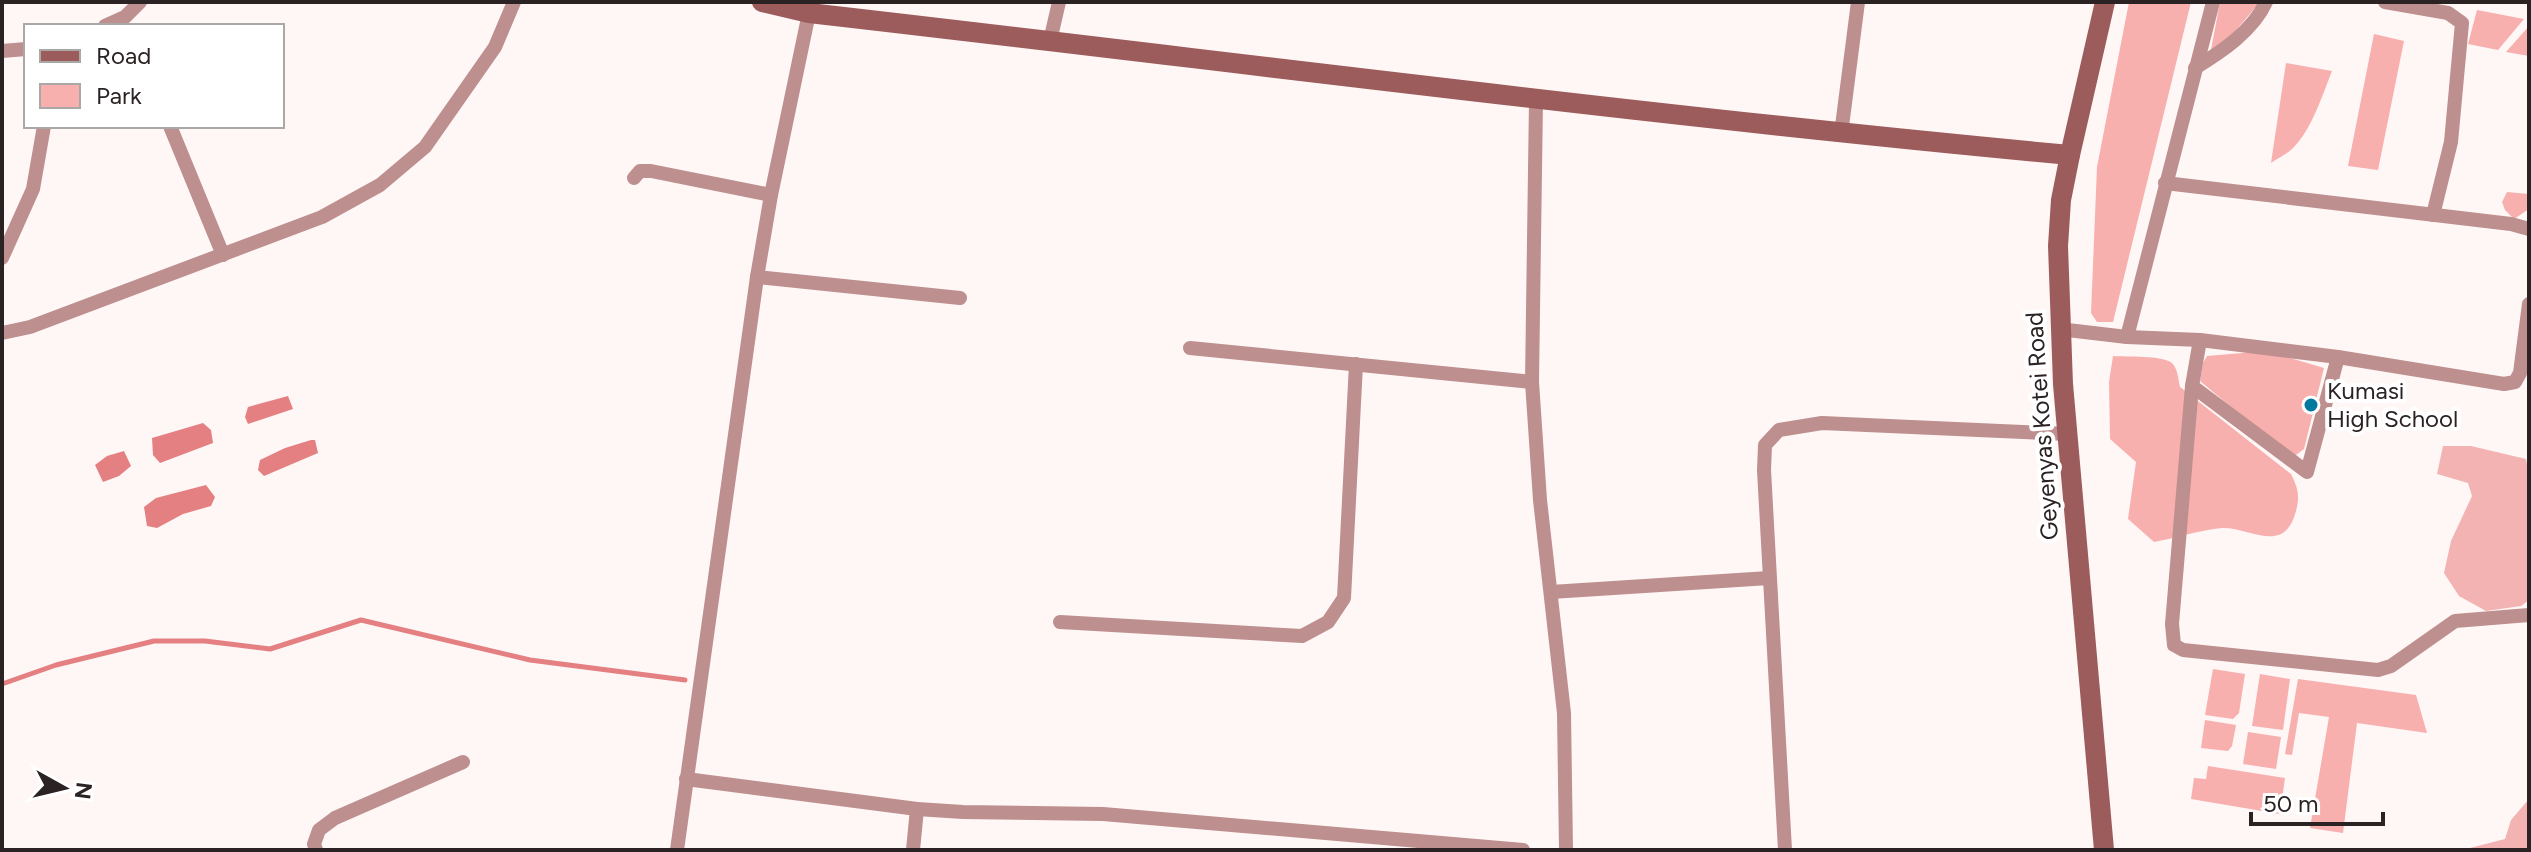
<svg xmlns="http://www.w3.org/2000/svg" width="2531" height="852" viewBox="0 0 2531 852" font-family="Figtree,sans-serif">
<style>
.green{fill:#f8b0af}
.forest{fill:#f3b3b2}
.water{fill:#e48081}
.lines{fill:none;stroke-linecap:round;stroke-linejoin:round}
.stream{stroke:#e48081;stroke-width:5}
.street{stroke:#bd8f8e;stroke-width:14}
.secondary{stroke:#9c5c5c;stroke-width:20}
.poi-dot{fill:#0079a1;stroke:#fff;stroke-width:3}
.labels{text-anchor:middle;stroke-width:8;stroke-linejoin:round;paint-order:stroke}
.poi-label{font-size:24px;fill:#2b2323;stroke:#fff;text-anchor:start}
.street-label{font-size:24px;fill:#2b2323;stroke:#fff}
</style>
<rect width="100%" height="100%" fill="#fff6f6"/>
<!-- green -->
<g class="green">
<path d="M2129,2H2191L2113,322H2097L2091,313L2097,167Z"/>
<path d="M2220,2H2260L2226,42L2210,55Z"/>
<path d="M2477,10L2524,19L2498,50L2468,44Z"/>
<path d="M2529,26V56L2506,52Z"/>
<path d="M2374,34L2404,41L2378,170L2348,166Z"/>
<path d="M2286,63L2332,71C2322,96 2312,129 2293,148C2287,154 2278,158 2271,163Z"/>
<path d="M2507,192L2529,194V209L2514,219L2505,210L2502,202Z"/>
<path d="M2266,351L2324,368L2304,449L2296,455L2286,453L2200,381L2203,363L2207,356Z"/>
<path d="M2113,356C2126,357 2162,355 2172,363C2178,369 2178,379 2180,387L2291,474C2298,488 2300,496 2296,511C2284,556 2251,527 2222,528C2200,530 2176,538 2154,542L2128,519L2136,462L2110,439L2109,382Z"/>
<path d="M2213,669L2245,674L2239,713L2233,719L2205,715Z"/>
<path d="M2260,674L2290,679L2283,730L2252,726Z"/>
<path d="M2298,679L2416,695L2427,733L2357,723L2343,833L2310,828L2329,717L2299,713L2292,755L2285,754Z"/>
<path d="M2205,720L2236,725L2232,746L2228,751L2201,748Z"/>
<path d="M2248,732L2281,737L2276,769L2243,764Z"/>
<path d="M2208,766L2285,778L2280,814L2191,799L2194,778L2206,779Z"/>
</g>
<!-- forest -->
<g class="forest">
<path d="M2443,446H2471L2526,459L2529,475V600L2521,606L2486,611L2459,596L2444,573L2451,541L2472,496L2468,483L2437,474Z"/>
<path d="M2529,799V850H2462L2505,839L2511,820Z"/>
</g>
<!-- water -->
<g class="water">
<path d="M288,396L293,409L248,424L245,417L248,407Z"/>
<path d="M203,423L211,430L213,443L160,463L153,455L152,438Z"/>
<path d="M311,440H315L318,453L264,476L258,470L260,460L285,448Z"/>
<path d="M124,451L131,466L119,476L103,482L95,465L107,456Z"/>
<path d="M206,485L215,497L211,506L183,514L157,528L147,526L144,507L156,498Z"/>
</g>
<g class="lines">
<!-- stream -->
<path class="stream" d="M2,684L56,665L154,641H205L270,649L361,620L530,660L685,680"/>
<!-- street -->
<g class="street">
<path d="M2385,2L2448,13L2462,23L2451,142L2433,215"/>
<path d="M105,26L125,17L140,2"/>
<path d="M1050,41L1059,2"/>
<path d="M2,51L26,49"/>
<path d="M2195,68C2221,52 2253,31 2266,2"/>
<path d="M1536,100L1532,382L1540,500L1564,713L1566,850"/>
<path d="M170,126L223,255"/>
<path d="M1841,134L1858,2"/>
<path d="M634,178L640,171H651L771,195"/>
<path d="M2165,183L2511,224L2529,229"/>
<path d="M2,258L33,189L44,126"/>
<path d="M757,277L960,298"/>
<path d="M2059,329L2127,337L2200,340L2338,357L2504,384L2515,382L2520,373L2529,304"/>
<path d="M2,333L30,327L322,217L380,185L425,147L495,47L514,2"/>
<path d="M2127,337L2213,2"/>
<path d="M2200,340L2192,386L2172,624L2174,645L2183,650L2378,670L2391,666L2455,621L2529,615"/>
<path d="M1190,348L1532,382"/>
<path d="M2192,386L2307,472L2338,357"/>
<path d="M1551,592L1769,578"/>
<path d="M1060,622L1302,636L1328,622L1344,598L1356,364"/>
<path d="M686,779L917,809L963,812L1103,814L1523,850"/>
<path d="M316,850L314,844L319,830L335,818L463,762"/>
<path d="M677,850L757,277L771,195L809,13"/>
<path d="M913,850L917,809"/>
<path d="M1785,850L1764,470L1765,445L1779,430L1822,423L2068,434"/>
</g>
<!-- secondary -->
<g class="secondary">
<path d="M762,2L809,13C1229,61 1649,116 2070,155"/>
<path d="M2104,850L2063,384L2058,246L2061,200L2070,155L2105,2"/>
</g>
</g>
<!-- markers -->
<circle class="poi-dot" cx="2311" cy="405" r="8"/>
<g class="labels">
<!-- poi labels -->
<g class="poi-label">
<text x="2327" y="399">Kumasi<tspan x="2327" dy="28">High School</tspan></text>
</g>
<!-- street labels -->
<g class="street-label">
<text transform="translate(2042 426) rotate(-94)" y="8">Geyenyas Kotei Road</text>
</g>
</g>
<!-- border -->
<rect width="2531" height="852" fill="none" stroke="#2b2323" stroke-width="8"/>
<!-- legend -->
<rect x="24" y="24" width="260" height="104" fill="#ffffff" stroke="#aaa7a7" stroke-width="2"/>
<rect x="40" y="50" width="40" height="12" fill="#9c5c5c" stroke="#aaa7a7" stroke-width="2"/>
<text x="96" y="64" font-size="24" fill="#2b2323">Road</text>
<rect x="40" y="84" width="40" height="24" fill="#f8b0af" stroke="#aaa7a7" stroke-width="2"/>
<text x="96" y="104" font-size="24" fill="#2b2323">Park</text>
<!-- north arrow -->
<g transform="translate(64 788) rotate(98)" stroke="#ffffff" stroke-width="6" paint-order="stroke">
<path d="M0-6L14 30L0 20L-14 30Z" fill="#2b2323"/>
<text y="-12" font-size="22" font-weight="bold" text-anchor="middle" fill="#2b2323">N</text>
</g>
<!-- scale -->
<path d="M2251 812v12h132v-12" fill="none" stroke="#2b2323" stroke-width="4"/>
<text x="2263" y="812" font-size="24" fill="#2b2323" stroke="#ffffff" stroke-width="6" paint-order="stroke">50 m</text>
</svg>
